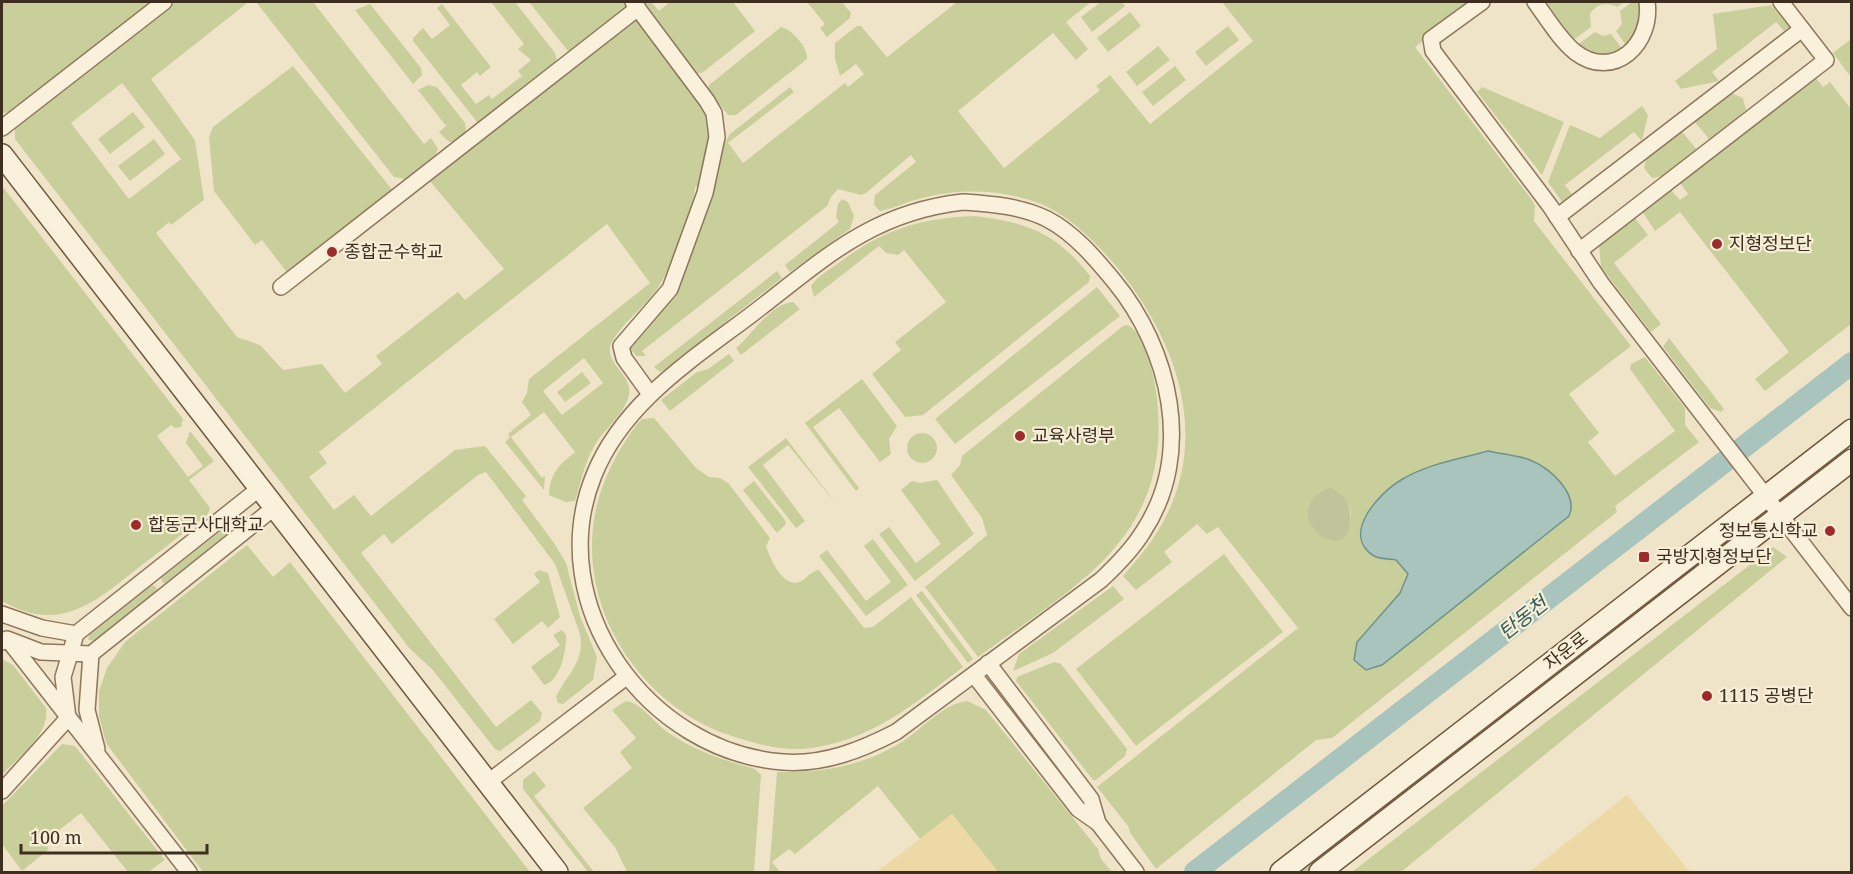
<svg xmlns="http://www.w3.org/2000/svg" width="1853" height="874" viewBox="0 0 1853 874" font-family="'Noto Serif','Noto Sans KR',serif">
<style>
.green{fill:#c9cf9b;fill-rule:evenodd}
.sand{fill:#ecd9a5}
.cemetery{fill:#bfc49a}
.water{fill:#a9c4bc;stroke:#6f938a;stroke-width:1.5}
.lines{fill:none;stroke-linecap:round;stroke-linejoin:round}
.river{stroke:#a9c4bc;stroke-width:22}
.street-casing{stroke:#8d765c;stroke-width:18}
.secondary-casing{stroke:#6f573f;stroke-width:24}
.street{stroke:#faf1dc;stroke-width:15}
.secondary{stroke:#faf1dc;stroke-width:21}
.poi-dot{fill:#9e2a2b;stroke:#f7eed8;stroke-width:2}
.labels{text-anchor:middle;stroke-width:4.5;stroke-linejoin:round;paint-order:stroke}
.poi-label{font-size:18px;fill:#3d2e20;stroke:#f7eed8;text-anchor:start}
.street-label{font-size:18px;fill:#3d2e20;stroke:#f7eed8}
.water-label{font-size:20px;font-style:italic;fill:#2f5d5a;stroke:#f7eed8}
</style>
<rect width="100%" height="100%" fill="#f0e4c8"/>
<!-- green -->
<g class="green">
<path d="M2,2H153L9,112L2,113Z"/>
<path d="M174,2H244L246,4L151,79L195,140L204,200L171,225L169,222L156,233L237,337L260,345L283,370L322,364L345,393L382,364L376,356L458,292L465,300L504,269L429,180L635,20H638L704,110L709,136L699,186L695,187C694,210 669,274 655,292C641,310 619,326 610,346C607,366 633,375 629,395C625,414 604,429 595,445C584,463 581,482 575,501L566,502L549,495C550,473 559,465 575,452L544,412L511,437L542,478L545,476L544,490L505,442L510,437L508,434L531,415L522,402L527,393L529,379L650,283L607,224L319,452L327,463L309,477L334,510L354,495L371,516L455,450L485,446L526,496L522,500L554,543L566,563L580,616L597,657L593,680L563,704L558,703L556,697C567,674 585,662 580,634L555,564L486,472L478,475L392,544L384,534L361,553L496,727L531,700L542,713L540,721L500,751L495,749L432,669L410,649L15,139V129L19,123ZM122,83L181,159L129,199L71,123ZM584,358L603,383L562,415L543,391Z"/>
<path d="M256,2H313L424,144L431,138L438,149L435,155L405,179L394,177Z"/>
<path d="M491,2H515L555,53L557,62L481,122H477L413,41V38L423,28L432,39L450,25L437,8L442,4L491,67L480,76L477,72L461,85L476,104L489,95L492,99L522,76L518,71L531,60L518,49L524,44Z"/>
<path d="M529,2H628V9L571,52L568,51Z"/>
<path d="M644,2H651L659,11L670,2H733L755,31L702,73H696Z"/>
<path d="M807,2H842L851,13L850,18L827,37L820,28L825,24Z"/>
<path d="M957,2H1091L1066,22L1088,49L1076,60L1053,33L958,111L1004,168L1100,90L1096,86L1110,75L1150,124L1253,41L1222,2H1474L1415,47L1532,200L1535,206L1534,221L1631,346L1569,394L1599,433L1588,442L1615,476L1675,431L1630,369L1631,364L1645,357L1685,408V425L1699,442L1615,506L1617,512L1332,738L1316,740L1156,869L1131,834L1128,826L1097,787L1298,628L1218,527L1207,534L1197,524L1164,552L1172,562L1136,590L1123,576C1136,561 1149,546 1159,529C1213,439 1177,340 1116,266C1092,238 1062,208 1026,199C992,189 953,189 919,199C906,202 893,209 880,211L874,205L875,195L916,162L911,155L866,193L861,195L838,189L831,197L827,206L642,351L646,356H636L629,347L677,288L708,207L724,144L730,134L790,87L794,92L728,143L743,163L845,83L848,87L864,74L856,64L840,76L835,59V43L857,26H861L887,57ZM1331,487C1352,501 1355,511 1345,534L1309,519C1311,501 1314,494 1331,487ZM1568,516L1357,642L1400,593L1408,574L1396,560L1375,557Z"/>
<path d="M1101,2H1122L1125,6L1092,32L1081,17Z"/>
<path d="M1542,2H1625L1617,7C1607,2 1596,4 1590,14L1591,27L1572,41Z"/>
<path d="M1632,2H1640L1642,21L1628,48L1616,31L1622,24L1620,11Z"/>
<path d="M370,4L421,68L422,75L413,84L355,10Z"/>
<path d="M1771,5L1789,27L1784,31L1776,22L1712,72L1719,81L1681,89L1675,81L1717,49L1713,14Z"/>
<path d="M1130,12L1141,26L1108,52L1097,38Z"/>
<path d="M1228,26L1239,40L1206,66L1195,52Z"/>
<path d="M781,27C792,29 808,48 807,59L736,115H728L708,90L709,85Z"/>
<path d="M1595,32L1603,36L1611,34L1624,51C1605,56 1595,56 1577,45Z"/>
<path d="M1851,39V77L1833,53Z"/>
<path d="M1158,46L1170,60L1137,86L1126,72Z"/>
<path d="M293,66L394,192L289,275L262,240L255,245L214,191L209,137L213,127Z"/>
<path d="M1175,66L1186,80L1153,106L1142,92Z"/>
<path d="M1816,78L1823,87L1830,82L1851,109V324L1765,391L1755,379L1789,352L1680,212L1655,231L1642,211L1671,190L1680,200L1688,194L1680,183Z"/>
<path d="M428,85L437,87L465,123L466,134L457,141L449,142L439,132L446,126L418,90Z"/>
<path d="M1482,87L1564,122L1542,175L1477,92Z"/>
<path d="M1731,93L1743,98L1746,110L1710,140L1693,120Z"/>
<path d="M1642,106L1648,115L1642,141L1634,132L1565,185L1572,194L1562,202L1548,182L1570,125L1600,138Z"/>
<path d="M133,112L145,127L110,154L98,139Z"/>
<path d="M1680,129L1697,150L1664,176L1652,178L1644,168L1647,156Z"/>
<path d="M154,139L165,154L130,181L118,166Z"/>
<path d="M2,186L183,419L181,427L175,428L171,425L157,436L188,477L203,466L186,443L190,431L214,461L189,480L210,508L208,514C185,532 162,550 138,568C94,603 59,634 2,601Z"/>
<path d="M842,199L848,202L854,216L850,229L790,272L785,265L839,222L836,217L838,204Z"/>
<path d="M974,216C1026,222 1057,233 1090,276L1089,282L923,415L905,417L872,374L901,350L895,342L946,302L904,250L898,255L886,253L879,246L814,297L811,286C817,277 827,271 836,265C880,231 918,218 974,216Z"/>
<path d="M1634,217L1648,235L1614,263L1661,324L1651,332L1601,267L1599,245Z"/>
<path d="M777,271L782,278L663,371L660,372L654,367Z"/>
<path d="M1097,287L1120,316L955,444L935,419Z"/>
<path d="M793,302L800,309L741,355L736,348C752,335 770,304 793,302Z"/>
<path d="M1128,325C1146,335 1153,372 1156,391C1176,536 1079,583 978,657L925,587L987,535L982,518L951,475L960,465L962,456L1123,326Z"/>
<path d="M1669,338L1724,409L1721,412L1710,408L1663,347Z"/>
<path d="M729,354L734,361L670,411L661,400L697,372L708,369Z"/>
<path d="M582,372L591,383L565,402L557,392Z"/>
<path d="M862,379L897,426L889,439L891,454L880,462L839,408L813,427L859,488L856,491L805,423Z"/>
<path d="M654,418L696,468L709,477L720,478L729,484L770,538L766,546C769,557 783,588 799,582C807,579 810,571 819,570L864,628L873,627L911,597L963,667C918,701 876,737 818,747C787,753 759,745 729,735C644,706 583,617 593,527C597,489 615,454 637,424L642,419Z"/>
<circle cx="922" cy="448" r="15"/>
<path d="M786,438L837,505L788,445L763,465L805,521L796,528L748,467Z"/>
<path d="M937,480L974,534L915,581L879,534L889,527L916,563L941,544L901,490L912,481L920,483Z"/>
<path d="M754,481L785,520L786,524L777,533L743,490Z"/>
<path d="M225,528H229V533L166,583H163L161,578Z"/>
<path d="M873,539L908,585L866,616L819,556L827,550L866,601L891,582L864,546Z"/>
<path d="M1720,544L1724,548L1306,872H1296Z"/>
<path d="M247,545L273,577L290,562L530,872H203L106,743L99,716V691L107,668L125,642Z"/>
<path d="M1773,547L1787,557L1401,872H1352Z"/>
<path d="M1224,554L1283,632L1136,746L1076,669Z"/>
<path d="M539,570L548,573L560,617L548,628L542,621L513,644L494,619L540,582L534,574Z"/>
<path d="M152,585L157,588L155,593L96,641L88,640L90,633Z"/>
<path d="M1113,586L1124,599L1053,653L1013,671L1019,654Z"/>
<path d="M922,591L973,659L968,663L916,595Z"/>
<path d="M562,630L566,635C567,649 560,682 544,685L531,667L560,645L553,635Z"/>
<path d="M2,659L13,665L46,708C50,735 19,756 2,775Z"/>
<path d="M1054,662L1061,664L1127,749L1125,756L1096,780H1093L1016,681L1017,677Z"/>
<path d="M626,701C640,702 655,723 666,731C694,751 723,760 755,769L761,775L754,872H627L615,847L583,808L632,768L620,752L636,738L612,710Z"/>
<path d="M967,701L986,710L1098,849L1101,859L1112,872H998L952,814L920,839L878,786L795,854L789,849L772,862L780,872H769L777,772C825,773 869,765 909,737C927,724 944,704 967,701Z"/>
<path d="M62,744L75,746L165,860L148,872H128L81,813L44,842L49,849L22,871L2,844V806Z"/>
<path d="M534,771L546,786L534,796L594,872H588L523,789V780Z"/>
</g>
<!-- sand -->
<g class="sand">
<path d="M1627,795L1690,872H1529Z"/>
<path d="M952,814L998,872H877Z"/>
</g>
<!-- cemetery -->
<path class="cemetery" d="M1331,487C1344,496 1350,500 1350,516C1352,576 1269,511 1331,487Z"/>
<!-- water -->
<path class="water" d="M1488,451C1501,454 1518,455 1530,460C1550,468 1579,494 1569,516L1382,665L1366,670L1354,660L1357,642L1400,593L1408,574L1396,560C1389,559 1379,559 1374,556C1340,535 1379,493 1401,480C1427,464 1459,459 1488,451Z"/>
<g class="lines">
<!-- river -->
<path class="river" d="M1195,872L1852,363"/>
<!-- street casing -->
<g class="street-casing">
<g id="street">
<path d="M633,2L707,101L714,113L717,137L705,193L670,289L621,346L624,358L650,394"/>
<path d="M1482,2L1431,39L1433,51L1550,206L1601,283L1852,608"/>
<path d="M1535,2C1547,18 1559,39 1575,52C1614,82 1653,43 1647,2"/>
<path d="M2,128L164,2"/>
<path d="M963,202C991,204 1021,206 1047,219C1074,233 1095,258 1114,281C1170,349 1195,453 1143,532C1132,550 1117,565 1101,580L896,732C861,750 824,765 783,762C648,752 541,605 594,475C624,400 698,356 760,308C827,256 874,212 963,202Z"/>
<path d="M1557,217L1802,29"/>
<path d="M1579,251L1826,60L1781,2"/>
<path d="M281,287L638,8"/>
<path d="M2,614L42,628L76,634"/>
<path d="M9,641L189,872"/>
<path d="M2,642L7,639L41,652L91,654L275,507"/>
<path d="M91,654L87,710L97,749"/>
<path d="M988,663L1091,799L1098,823"/>
<path d="M974,675L1078,809L1098,823L1136,872"/>
<path d="M487,783L626,677"/>
<path d="M2,791L68,718L63,677L76,634L260,488"/>
</g>
</g>
<!-- secondary casing -->
<g class="secondary-casing">
<g id="secondary">
<path d="M2,155L557,872"/>
<path d="M1281,872L1852,430"/>
<path d="M1320,872L1852,460"/>
</g>
</g>
<!-- street -->
<use href="#street" class="street"/>
<!-- secondary -->
<use href="#secondary" class="secondary"/>
</g>
<!-- markers -->
<g class="poi-dot">
<circle cx="1717" cy="244" r="6"/>
<circle cx="332" cy="252" r="6"/>
<circle cx="1020" cy="436" r="6"/>
<circle cx="136" cy="525" r="6"/>
<circle cx="1830" cy="531" r="6"/>
<rect x="1638" y="551" width="12" height="12" rx="3"/>
<circle cx="1707" cy="696" r="6"/>
</g>
<g class="labels">
<!-- poi labels -->
<g class="poi-label">
<text x="1729" y="250">지형정보단</text>
<text x="344" y="258">종합군수학교</text>
<text x="1032" y="442">교육사령부</text>
<text x="148" y="531">합동군사대학교</text>
<text x="1818" y="537" text-anchor="end">정보통신학교</text>
<text x="1656" y="563">국방지형정보단</text>
<text x="1719" y="702">1115 공병단</text>
</g>
<!-- street labels -->
<g class="street-label">
<text transform="translate(1566 651) rotate(-38)" y="6">자운로</text>
</g>
<!-- water labels -->
<g class="water-label">
<text transform="translate(1523 618) rotate(-38)" y="7">탄동천</text>
</g>
</g>
<!-- border -->
<rect width="1853" height="874" fill="none" stroke="#3d2e20" stroke-width="6"/>
<!-- scale -->
<path d="M21 844v9h186v-9" fill="none" stroke="#3d2e20" stroke-width="3"/>
<text x="30" y="844" font-size="18" fill="#3d2e20" stroke="#f7eed8" stroke-width="4.5" paint-order="stroke">100 m</text>
</svg>
